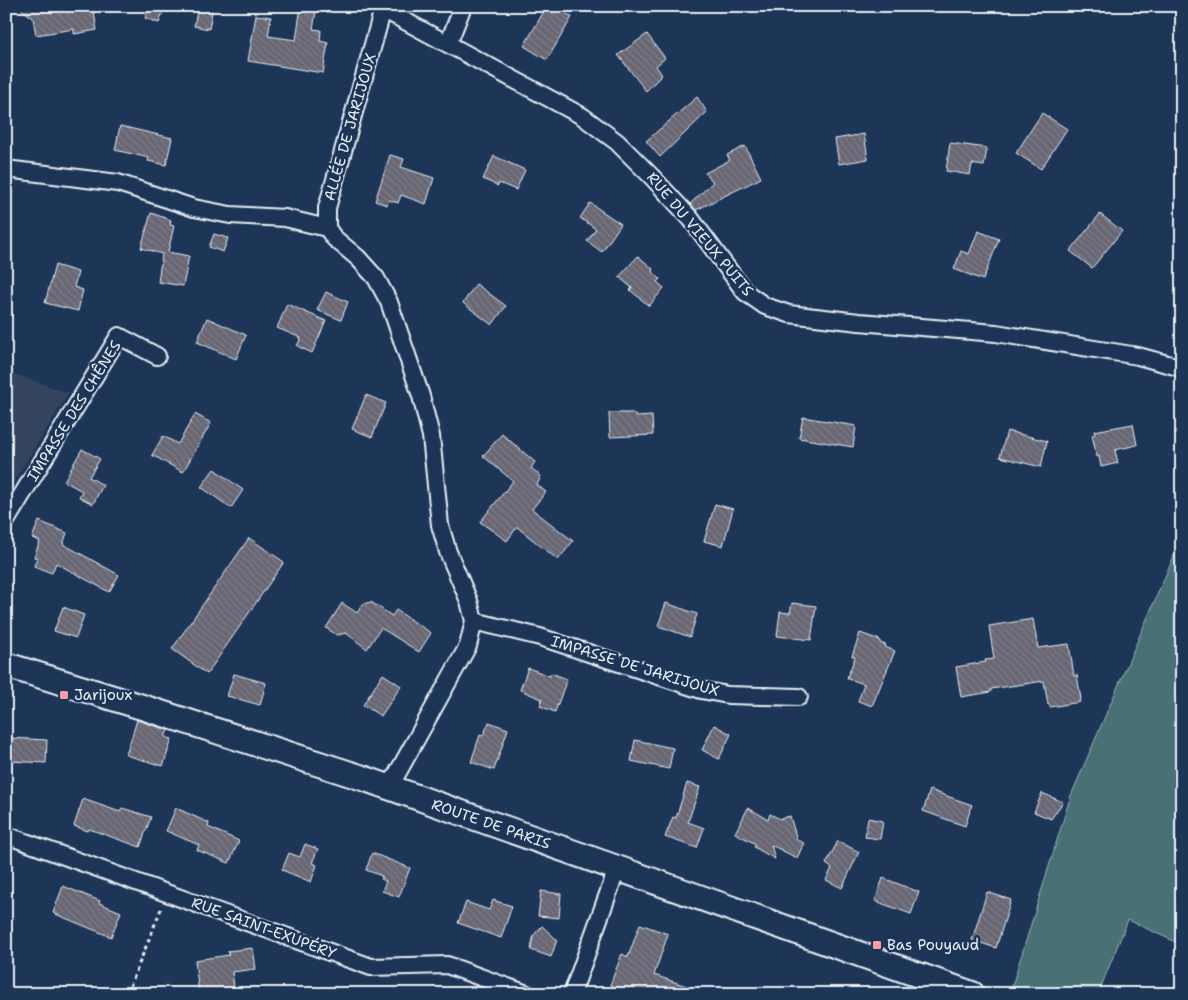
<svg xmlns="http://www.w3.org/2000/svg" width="1188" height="1000" viewBox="0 0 1188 1000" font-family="'Shantell Sans',sans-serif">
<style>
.built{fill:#34445f}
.grass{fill:#497175;stroke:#98b1b6}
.building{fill:url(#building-back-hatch);stroke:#e8f1f8}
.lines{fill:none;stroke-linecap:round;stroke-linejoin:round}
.street-casing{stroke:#e8f1f8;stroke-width:20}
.secondary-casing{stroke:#e8f1f8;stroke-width:28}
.path{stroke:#e8f1f8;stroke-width:3;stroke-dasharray:4 4;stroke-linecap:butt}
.street{stroke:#1d3557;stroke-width:16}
.secondary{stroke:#1d3557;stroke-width:24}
.poi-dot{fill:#ff9aa2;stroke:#1d3557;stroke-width:2}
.labels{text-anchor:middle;stroke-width:5;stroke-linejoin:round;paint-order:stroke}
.street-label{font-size:15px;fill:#e8f1f8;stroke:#1d3557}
.poi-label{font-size:15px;fill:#e8f1f8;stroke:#1d3557;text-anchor:start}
</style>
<defs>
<pattern id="building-back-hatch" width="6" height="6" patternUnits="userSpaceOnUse" patternTransform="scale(1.25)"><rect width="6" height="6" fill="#686672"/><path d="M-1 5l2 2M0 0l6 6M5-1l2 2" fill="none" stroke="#7e7c87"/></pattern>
</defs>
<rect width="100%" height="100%" fill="#1d3557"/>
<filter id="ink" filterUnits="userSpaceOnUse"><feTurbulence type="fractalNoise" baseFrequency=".02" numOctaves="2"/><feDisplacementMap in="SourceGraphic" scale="10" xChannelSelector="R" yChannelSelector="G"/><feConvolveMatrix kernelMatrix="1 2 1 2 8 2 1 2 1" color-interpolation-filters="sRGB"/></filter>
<g filter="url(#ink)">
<!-- built -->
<path class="built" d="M6,371L69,393L6,494Z"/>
<!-- grass -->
<path class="grass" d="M1182,537V945L1128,920L1098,994H1035L1012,986L1070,798Z"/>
<!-- building -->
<g class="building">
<path d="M17,6H93L97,30L74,34V29L36,35L33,18Z"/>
<path d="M149,6H165L159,23L145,18Z"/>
<path d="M198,6H213L209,29L194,26Z"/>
<path d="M301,6H317L313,29L321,30L320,41L328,43L323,73L248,61L256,15L271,17L268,36L296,40Z"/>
<path d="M547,6H554L572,17L547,60L524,46Z"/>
<path d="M647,34L665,58L656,66L662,75L646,91L618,55Z"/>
<path d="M697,97L707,112L660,157L646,141Z"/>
<path d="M1042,113L1067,129L1041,169L1016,153Z"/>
<path d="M120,126L172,138L166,165L148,161L149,158L115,150Z"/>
<path d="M864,134L868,159L839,164L835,139Z"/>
<path d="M950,143L987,148L984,166L972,164L970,175L946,171Z"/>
<path d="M745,146L761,178L696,210L690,204L713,182L705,173L730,160L727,155Z"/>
<path d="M390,155L404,159L401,167L434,178L426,204L401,195L398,203L389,200L387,205L375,201Z"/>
<path d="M494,156L525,170L516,190L499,183L498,186L483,179Z"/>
<path d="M590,203L621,224L602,252L587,241L596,229L580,218Z"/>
<path d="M151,213L171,220L170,225L174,226L168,252L189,256L183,286L158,282L162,254L141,248Z"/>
<path d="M1100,214L1122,231L1092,268L1070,251Z"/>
<path d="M978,231L999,239L983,280L954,269L961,251L969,254Z"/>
<path d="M214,234L228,238L223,252L209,247Z"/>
<path d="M638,256L653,269L652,271L660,279L657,282L664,288L649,306L630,290L632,288L619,277Z"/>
<path d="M55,265L78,272L74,287L83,290L78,311L45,303Z"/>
<path d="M476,284L506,306L492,325L463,303Z"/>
<path d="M326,292L348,302L341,320L317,310Z"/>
<path d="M287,304L326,321L312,353L297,346L301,338L277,328Z"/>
<path d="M207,318L246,335L236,359L197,342Z"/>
<path d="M366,395L386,403L372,437L352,429Z"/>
<path d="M609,413H633L637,417L652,416L653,435L610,437Z"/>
<path d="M195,414L211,423L183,472L152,455L163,436L178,444Z"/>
<path d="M803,417L856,426L853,447L799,438Z"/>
<path d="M1133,424L1137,445L1115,450L1118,463L1101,467L1099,456L1097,457L1092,435L1095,434L1094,431Z"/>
<path d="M1007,431L1047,441L1041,467L1000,457Z"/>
<path d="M502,434L535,462L531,468L541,476L537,485L546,492L532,509L573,541L558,560L517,527L507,541L480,522L513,481L483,456Z"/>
<path d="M82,449L100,459L89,477L103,485L93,504L79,497L82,491L64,481Z"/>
<path d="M214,469L243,490L231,508L201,487Z"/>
<path d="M715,504L733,509L723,546L704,541Z"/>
<path d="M39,521L67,533L63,544L119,575L109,592L56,563L52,573L34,566L37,558L34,557L40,541L32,538Z"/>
<path d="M249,538L284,562L207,674L172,649Z"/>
<path d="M371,602L392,616L396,610L431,633L419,652L381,628L367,649L346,633L337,635L326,628L342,603L357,613L363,604Z"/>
<path d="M666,603L697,614L690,637L658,626Z"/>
<path d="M792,603L816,606L811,640L777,636L780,612L790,613Z"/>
<path d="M63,607L84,615L76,638L54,631Z"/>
<path d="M1033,619L1038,648L1069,644L1074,676L1077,675L1081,699H1079L1080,702L1050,707L1049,704L1048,705L1044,681L991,689V692L961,697L956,667L986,662L985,660L994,659L989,626Z"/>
<path d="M860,633L880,640V643L886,645L885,647L895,651L872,706L858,701L864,684L847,678L855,657L852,656Z"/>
<path d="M528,668L550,676L551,673L567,679L555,712L540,706L542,699L520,690Z"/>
<path d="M234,674L266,683L260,705L227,696Z"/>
<path d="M383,674L401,686L381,716L363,705Z"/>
<path d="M137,720L168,730L165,737L172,739L163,766L126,755Z"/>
<path d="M489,722L508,729L494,770L471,762L480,735L483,736Z"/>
<path d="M714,725L731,734L719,759L702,750Z"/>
<path d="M10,738L47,740L46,763L9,761Z"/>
<path d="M635,740L673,748L669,769L631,761Z"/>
<path d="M687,783L700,787L688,822L704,828L697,848L665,837L673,817L676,818Z"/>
<path d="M930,790L972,805L965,826L923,811Z"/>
<path d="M1042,793L1063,802L1051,819L1034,812Z"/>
<path d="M83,799L120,812L122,808L151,817L140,847L89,829L88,831L74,826Z"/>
<path d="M176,808L209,823L208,827L239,841L229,863L197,850L199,845L166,831Z"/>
<path d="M748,808L768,819L770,814L780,819L790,816L797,840L804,843L797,858L771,845L775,859L754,847L756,844L735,833Z"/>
<path d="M868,818L883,821L880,839L865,837Z"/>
<path d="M838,841L859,852L842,888L826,880L832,868L826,864Z"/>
<path d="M305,844L318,849L312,863L317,865L311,882L282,870L289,853L300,857Z"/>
<path d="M372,853L410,868L399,897L382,891L386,881L381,879L382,876L366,870Z"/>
<path d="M883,878L919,892L911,914L875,901Z"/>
<path d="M63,886L100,901L99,903L121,912L111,937L53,913Z"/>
<path d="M541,891L561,894L559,918L538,916Z"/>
<path d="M987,892L1011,900L996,948L972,940Z"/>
<path d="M493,900L512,906L501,938L458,923L466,902L489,910Z"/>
<path d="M640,924L668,934L654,975L701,991V994H635L610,985L622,954L628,957Z"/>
<path d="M542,926L557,940L551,957L531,950L533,936Z"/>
<path d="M253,948L256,969L232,972L235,994H199L195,960L229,955L228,951Z"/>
</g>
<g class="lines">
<!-- street casing -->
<g class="street-casing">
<g id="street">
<path d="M377,6L582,116L617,142L653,178L691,219L745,292L765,306L789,314L859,322L996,333L1138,356L1182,368"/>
<path d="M383,9L327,208V228L334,238L358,258L376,278L389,302L421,396L431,436L440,525L448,552L469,601L474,621L468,646L393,781L390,789"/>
<path d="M448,44L463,6"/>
<path d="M6,169L118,183L194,208L230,215L285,218L327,228"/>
<path d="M6,521L119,336L157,356"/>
<path d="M474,621L540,637L701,690L728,695L799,697"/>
<path d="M6,835L371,967L447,965L527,994"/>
<path d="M572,994L617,869"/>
</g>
</g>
<!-- secondary casing -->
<g class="secondary-casing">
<path id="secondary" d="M6,665L142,707L363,778L972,994"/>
</g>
<!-- path -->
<path class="path" d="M127,994L161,909"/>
<!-- street -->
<use href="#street" class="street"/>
<!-- secondary -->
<use href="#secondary" class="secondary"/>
</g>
</g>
<!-- markers -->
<g class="poi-dot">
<rect x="59" y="690" width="10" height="10" rx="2.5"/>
<rect x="872" y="940" width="10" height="10" rx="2.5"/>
</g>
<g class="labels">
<!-- street labels -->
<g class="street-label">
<text transform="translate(350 127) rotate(-74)" y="5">ALLÉE DE JARIJOUX</text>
<text transform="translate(700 234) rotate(50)" y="5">RUE DU VIEUX PUITS</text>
<text transform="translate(74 411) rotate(-58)" y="5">IMPASSE DES CHÊNES</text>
<text transform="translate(635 666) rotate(17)" y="5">IMPASSE DE JARIJOUX</text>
<text transform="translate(491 824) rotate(19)" y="5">ROUTE DE PARIS</text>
<text transform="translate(264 928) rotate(20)" y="5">RUE SAINT-EXUPÉRY</text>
</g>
<!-- poi labels -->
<g class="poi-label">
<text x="74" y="700">Jarijoux</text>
<text x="887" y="950">Bas Pouyaud</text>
</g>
</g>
<!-- margin -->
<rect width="1188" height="1000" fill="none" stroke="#1d3557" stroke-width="25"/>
<rect x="12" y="12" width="1163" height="975" fill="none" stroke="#e8f1f8" stroke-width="2" filter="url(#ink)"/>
</svg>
